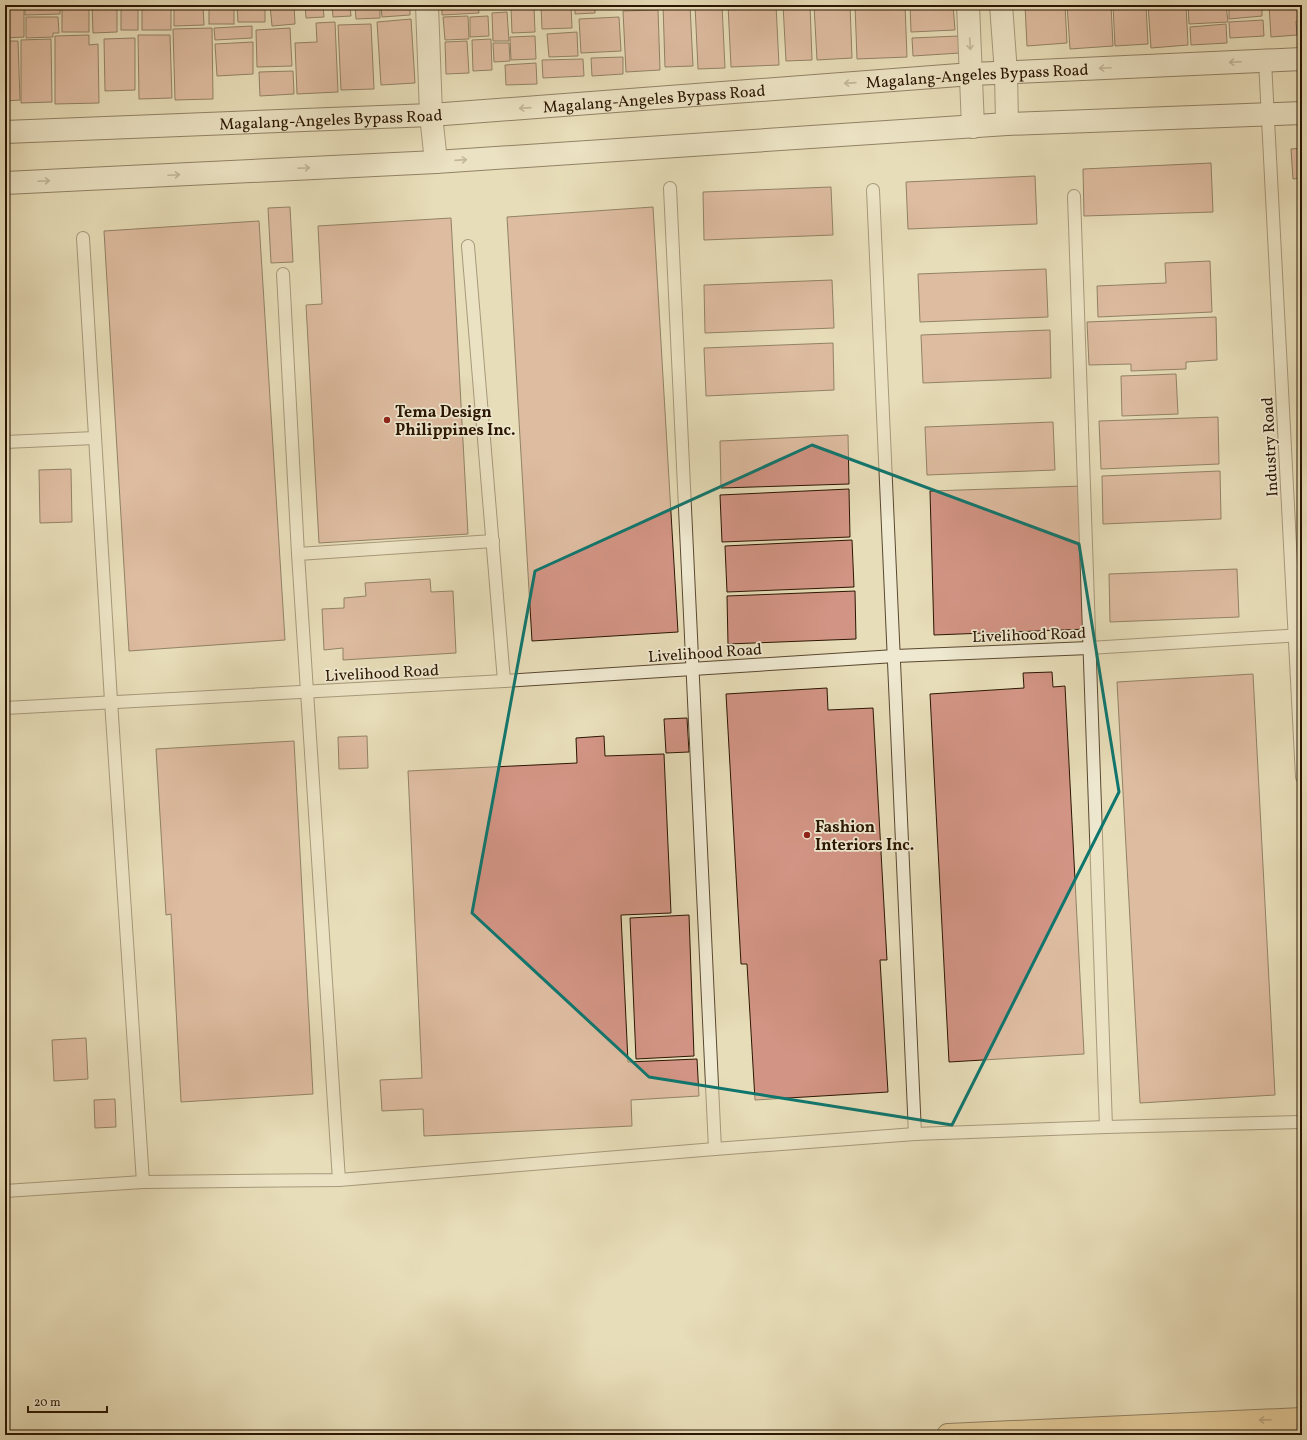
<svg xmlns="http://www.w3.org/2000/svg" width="1307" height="1440" viewBox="0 0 1307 1440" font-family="Vollkorn,serif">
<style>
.building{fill:#d29484;stroke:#2b1602}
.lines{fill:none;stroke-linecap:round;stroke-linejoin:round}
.lane-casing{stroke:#5a4830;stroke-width:14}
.street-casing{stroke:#5a4830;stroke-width:24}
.secondary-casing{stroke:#2b1602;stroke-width:24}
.highway-casing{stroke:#2b1602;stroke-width:24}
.lane{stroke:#efe9d1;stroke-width:12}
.street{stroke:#efe9d1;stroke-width:22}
.secondary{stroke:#efe9d1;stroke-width:22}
.highway{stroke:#e4be7c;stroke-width:22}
.oneway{stroke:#978a74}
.oneway2{stroke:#886a3f}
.marked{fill:none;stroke:#0f766e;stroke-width:3;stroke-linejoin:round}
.poi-dot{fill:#8f2418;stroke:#efe9d1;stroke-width:1.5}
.labels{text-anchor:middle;stroke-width:3.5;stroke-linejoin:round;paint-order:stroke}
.street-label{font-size:16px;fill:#2b1602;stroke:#efe9d1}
.poi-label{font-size:16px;font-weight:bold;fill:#2b1602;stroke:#efe9d1;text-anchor:start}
</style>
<rect width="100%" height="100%" fill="#e7ddb8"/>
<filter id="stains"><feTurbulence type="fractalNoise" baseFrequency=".005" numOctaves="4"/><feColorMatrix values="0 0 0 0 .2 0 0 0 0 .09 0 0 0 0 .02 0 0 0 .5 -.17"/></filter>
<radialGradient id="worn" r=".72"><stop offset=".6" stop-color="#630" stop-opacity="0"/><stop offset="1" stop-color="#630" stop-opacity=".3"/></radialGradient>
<!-- building -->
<g class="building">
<path d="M5,5H24V37L5,38Z"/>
<path d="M25,5H60V14L25,15Z"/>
<rect x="62" y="5" width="27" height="27"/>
<path d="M92,5H117V32L93,33Z"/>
<rect x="121" y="5" width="17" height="25"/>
<rect x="142" y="5" width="29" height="25"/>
<path d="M174,5H203L204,25L174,26Z"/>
<rect x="209" y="5" width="25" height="19"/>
<path d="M237,5H265V22H238Z"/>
<path d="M270,5H294L295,24L272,26Z"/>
<path d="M305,5H323L324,17L306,18Z"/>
<path d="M332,5H350L351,16L333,17Z"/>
<path d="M355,5H380V18L356,19Z"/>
<path d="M381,5H410V15L382,17Z"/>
<path d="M442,5H478L479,13L442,15Z"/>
<rect x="482" y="5" width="11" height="4"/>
<path d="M541,5H571L572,28L542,29Z"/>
<path d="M575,5H595V13L575,14Z"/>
<path d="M598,5H630V6L598,7Z"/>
<path d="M663,5H690L693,66L665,67Z"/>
<path d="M695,5H722L725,68L698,69Z"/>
<path d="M728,5H776L779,65L731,67Z"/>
<path d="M783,5H810L812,60L786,61Z"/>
<path d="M814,5H850L852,58L817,60Z"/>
<path d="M855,5H905L907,57L857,59Z"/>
<path d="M910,5H953L955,30L911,32Z"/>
<path d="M1025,5H1065L1067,43L1027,46Z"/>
<path d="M1067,5H1111L1113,46L1070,49Z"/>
<path d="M1113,5H1146L1148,44L1115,46Z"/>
<path d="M1148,5H1186L1188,45L1151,48Z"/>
<path d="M1188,5H1226L1228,22L1189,24Z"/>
<path d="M1229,5H1262V16L1229,19Z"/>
<path d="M1269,5H1302V20L1296,21L1297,35L1271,37Z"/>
<path d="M534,6L535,32L512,33L511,7Z"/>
<path d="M658,10L660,70L626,72L623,11Z"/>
<path d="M507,12L509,41H493L492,13Z"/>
<path d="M468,16L469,39L445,40L443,17Z"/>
<path d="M488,16L489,36L470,37V17Z"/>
<path d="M26,17H58L59,33H53V37L26,38Z"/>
<path d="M619,17L621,51L581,53L579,19Z"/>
<path d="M411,19L415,83L381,85L377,22Z"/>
<path d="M1263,20L1264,36L1230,38L1229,22Z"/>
<path d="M335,22L338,92L297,94L295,43L317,42L316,23Z"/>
<path d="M371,24L374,89L341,90L338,25Z"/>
<path d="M1226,24L1227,43L1191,45L1190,27Z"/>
<path d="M252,26V38L215,40L214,28Z"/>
<path d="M212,28L213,99L175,100L173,29Z"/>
<path d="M290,28L292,66L257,67L256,30Z"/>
<path d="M577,32L578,56L549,57L547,34Z"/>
<path d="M89,35V45L98,44L99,103L55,104V36Z"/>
<path d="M138,35H170L172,98L139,99Z"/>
<path d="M535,36L536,59L511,60L510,37Z"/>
<path d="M959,36L960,53L913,56L912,38Z"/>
<path d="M135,38V90L105,91L104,39Z"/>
<path d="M51,39L52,102L21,103V40Z"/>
<path d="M491,39L492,70L473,71L472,40Z"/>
<path d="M5,41H18L20,100L5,101Z"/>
<path d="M467,41L469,73L446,74L445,42Z"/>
<path d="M253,42V74L217,76L215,44Z"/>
<path d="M493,43H509L510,61L494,62Z"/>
<path d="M623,57V74L592,76L591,58Z"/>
<path d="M583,59L584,76L543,78L542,60Z"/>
<path d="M536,63L537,84L506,85L505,65Z"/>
<path d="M293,71L294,94L260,96L259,72Z"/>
<path d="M1302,148V178L1293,179L1291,149Z"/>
<path d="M1211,163L1213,212L1084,216L1083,169Z"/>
<path d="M1035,176L1037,224L908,229L906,182Z"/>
<path d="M831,187L833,235L704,240L703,192Z"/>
<path d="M290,207L293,262L271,263L268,208Z"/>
<path d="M653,207L678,632L532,641L507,217Z"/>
<path d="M451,218L468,534L319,543L306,305L322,304L318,226Z"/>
<path d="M259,221L285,640L129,651L104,231Z"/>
<path d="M1210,261L1212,312L1098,317L1097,286L1166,283L1165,263Z"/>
<path d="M1046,269L1048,317L920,322L918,274Z"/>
<path d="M832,280L834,328L705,333L704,285Z"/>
<path d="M1216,317L1217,360L1186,362V369L1131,371V364L1089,365L1087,322Z"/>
<path d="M1050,330L1051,378L923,383L921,335Z"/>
<path d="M833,343L834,390L706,396L704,348Z"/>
<path d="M1176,374L1178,414L1122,416L1121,376Z"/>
<path d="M1218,417L1219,464L1101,469L1099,421Z"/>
<path d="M1053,422L1055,470L927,475L925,427Z"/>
<path d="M848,435L849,484L721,488L720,441Z"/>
<path d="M71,469L72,522L40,523L39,470Z"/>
<path d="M1220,471L1221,519L1103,524L1102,476Z"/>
<path d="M1083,486L1088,629L934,635L930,491Z"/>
<path d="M849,489L850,537L722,542L720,495Z"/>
<path d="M852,540L854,587L727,592L725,546Z"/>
<path d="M1237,569L1239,617L1110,622L1109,574Z"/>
<path d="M430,579L431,592L453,591L456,653L343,660V648L324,650L322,609L344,608V598L366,596L365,583Z"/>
<path d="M855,591L856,639L728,644L727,596Z"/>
<path d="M1052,672L1053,687L1065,686L1084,1054L949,1062L930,694L1024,688L1023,673Z"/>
<path d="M1253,674L1275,1095L1140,1103L1117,682Z"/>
<path d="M827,688L828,710L873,708L887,960H880L888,1092L755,1100L747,964H741L726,694Z"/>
<path d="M687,718L689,752L666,753L664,719Z"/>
<path d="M367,736L368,768L339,769L338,737Z"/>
<path d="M604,736L605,756L664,754L671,913L621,915L628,1062L697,1059L699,1096L631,1100L632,1126L424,1136L423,1109L382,1111L380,1080L422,1078L408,771L577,763L576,738Z"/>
<path d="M294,741L313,1094L181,1102L171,914L166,915L156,749Z"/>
<path d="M689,915L694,1056L636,1059L630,918Z"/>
<path d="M86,1038L88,1079L54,1081L52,1040Z"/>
<path d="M115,1099L116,1127L95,1128L94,1100Z"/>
</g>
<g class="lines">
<!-- lane casing -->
<g class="lane-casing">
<g id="lane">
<path d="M1265,61L1302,777"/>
<path d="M670,188L715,1149"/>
<path d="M873,190L915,1134"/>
<path d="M1074,196L1106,1127"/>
<path d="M83,238L111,701L143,1182L339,1180L715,1149L915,1134L1106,1127L1302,1122"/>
<path d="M468,246L504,681"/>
<path d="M283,274L298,554L339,1180"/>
<path d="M5,442L95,438"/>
<path d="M298,554L493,541"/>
<path d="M5,708L504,681L895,656L1089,648L1302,635"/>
<path d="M5,1191L143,1182"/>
</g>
</g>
<!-- street casing -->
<g class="street-casing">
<g id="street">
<path d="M427,5L431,115L436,162"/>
<path d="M968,5L973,127"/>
<path d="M1001,5L1006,73L1007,124"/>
</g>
</g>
<!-- secondary casing -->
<g class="secondary-casing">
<g id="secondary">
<path id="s1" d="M5,132L431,115L972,74L1302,59"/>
<path d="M5,183L436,162L1007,124L1302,113"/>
</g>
</g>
<!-- highway casing -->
<g class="highway-casing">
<path id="highway" d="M948,1435L1302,1419"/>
</g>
<!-- lane -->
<use href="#lane" class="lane"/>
<!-- street -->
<use href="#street" class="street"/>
<!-- secondary -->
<use href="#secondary" class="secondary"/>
<!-- highway -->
<use href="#highway" class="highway"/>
</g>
<!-- one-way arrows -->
<defs><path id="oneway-shaft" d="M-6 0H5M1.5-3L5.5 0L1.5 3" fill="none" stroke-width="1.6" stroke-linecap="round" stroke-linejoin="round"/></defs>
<g class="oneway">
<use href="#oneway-shaft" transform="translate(970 44) rotate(87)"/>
<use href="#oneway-shaft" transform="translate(1235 62) rotate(177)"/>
<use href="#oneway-shaft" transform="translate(1105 68) rotate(177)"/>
<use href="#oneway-shaft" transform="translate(850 83) rotate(176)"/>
<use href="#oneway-shaft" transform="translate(525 108) rotate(176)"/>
<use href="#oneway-shaft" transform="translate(461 160) rotate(-4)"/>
<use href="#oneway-shaft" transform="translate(304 168) rotate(-3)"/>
<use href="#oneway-shaft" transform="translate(174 175) rotate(-3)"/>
<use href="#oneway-shaft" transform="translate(44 181) rotate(-3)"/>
</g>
<use class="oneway2" href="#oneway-shaft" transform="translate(1265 1420) rotate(178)"/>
<!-- marked area -->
<path d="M0 0H1307V1440H0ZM812,445L1079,544L1119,792L952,1125L649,1077L472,913L535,571Z" fill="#e7ddb8" fill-opacity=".55" fill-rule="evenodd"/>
<path class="marked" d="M812,445L1079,544L1119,792L952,1125L649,1077L472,913L535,571Z"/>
<!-- markers -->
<g class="poi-dot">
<circle cx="387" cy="420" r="4"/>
<circle cx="807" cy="835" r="4"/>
</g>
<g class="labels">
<!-- street labels -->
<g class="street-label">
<text dy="6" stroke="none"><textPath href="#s1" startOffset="974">Magalang-Angeles Bypass Road</textPath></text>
<text dy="6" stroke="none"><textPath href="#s1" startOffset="650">Magalang-Angeles Bypass Road</textPath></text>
<text dy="6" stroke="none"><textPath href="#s1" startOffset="326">Magalang-Angeles Bypass Road</textPath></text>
<text transform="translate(1269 447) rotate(-93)" y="6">Industry Road</text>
<text transform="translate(1029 634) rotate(-2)" y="6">Livelihood Road</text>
<text transform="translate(705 652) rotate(-4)" y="6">Livelihood Road</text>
<text transform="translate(382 672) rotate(-3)" y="6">Livelihood Road</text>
</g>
<!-- poi labels -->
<g class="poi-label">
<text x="395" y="417">Tema Design<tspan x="395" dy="18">Philippines Inc.</tspan></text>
<text x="815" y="832">Fashion<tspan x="815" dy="18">Interiors Inc.</tspan></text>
</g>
</g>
<!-- margin -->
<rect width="1307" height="1440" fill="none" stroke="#e7ddb8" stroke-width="20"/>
<rect x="6" y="6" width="1295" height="1428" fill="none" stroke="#2b1602" stroke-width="2"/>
<rect x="10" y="10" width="1287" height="1420" fill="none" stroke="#2b1602"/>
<!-- scale -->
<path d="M28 1406v6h79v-6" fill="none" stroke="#2b1602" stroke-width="2"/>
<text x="34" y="1406" font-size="12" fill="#2b1602" stroke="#efe9d1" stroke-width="3" paint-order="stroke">20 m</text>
<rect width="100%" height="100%" filter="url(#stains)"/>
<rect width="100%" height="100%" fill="url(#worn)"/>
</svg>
